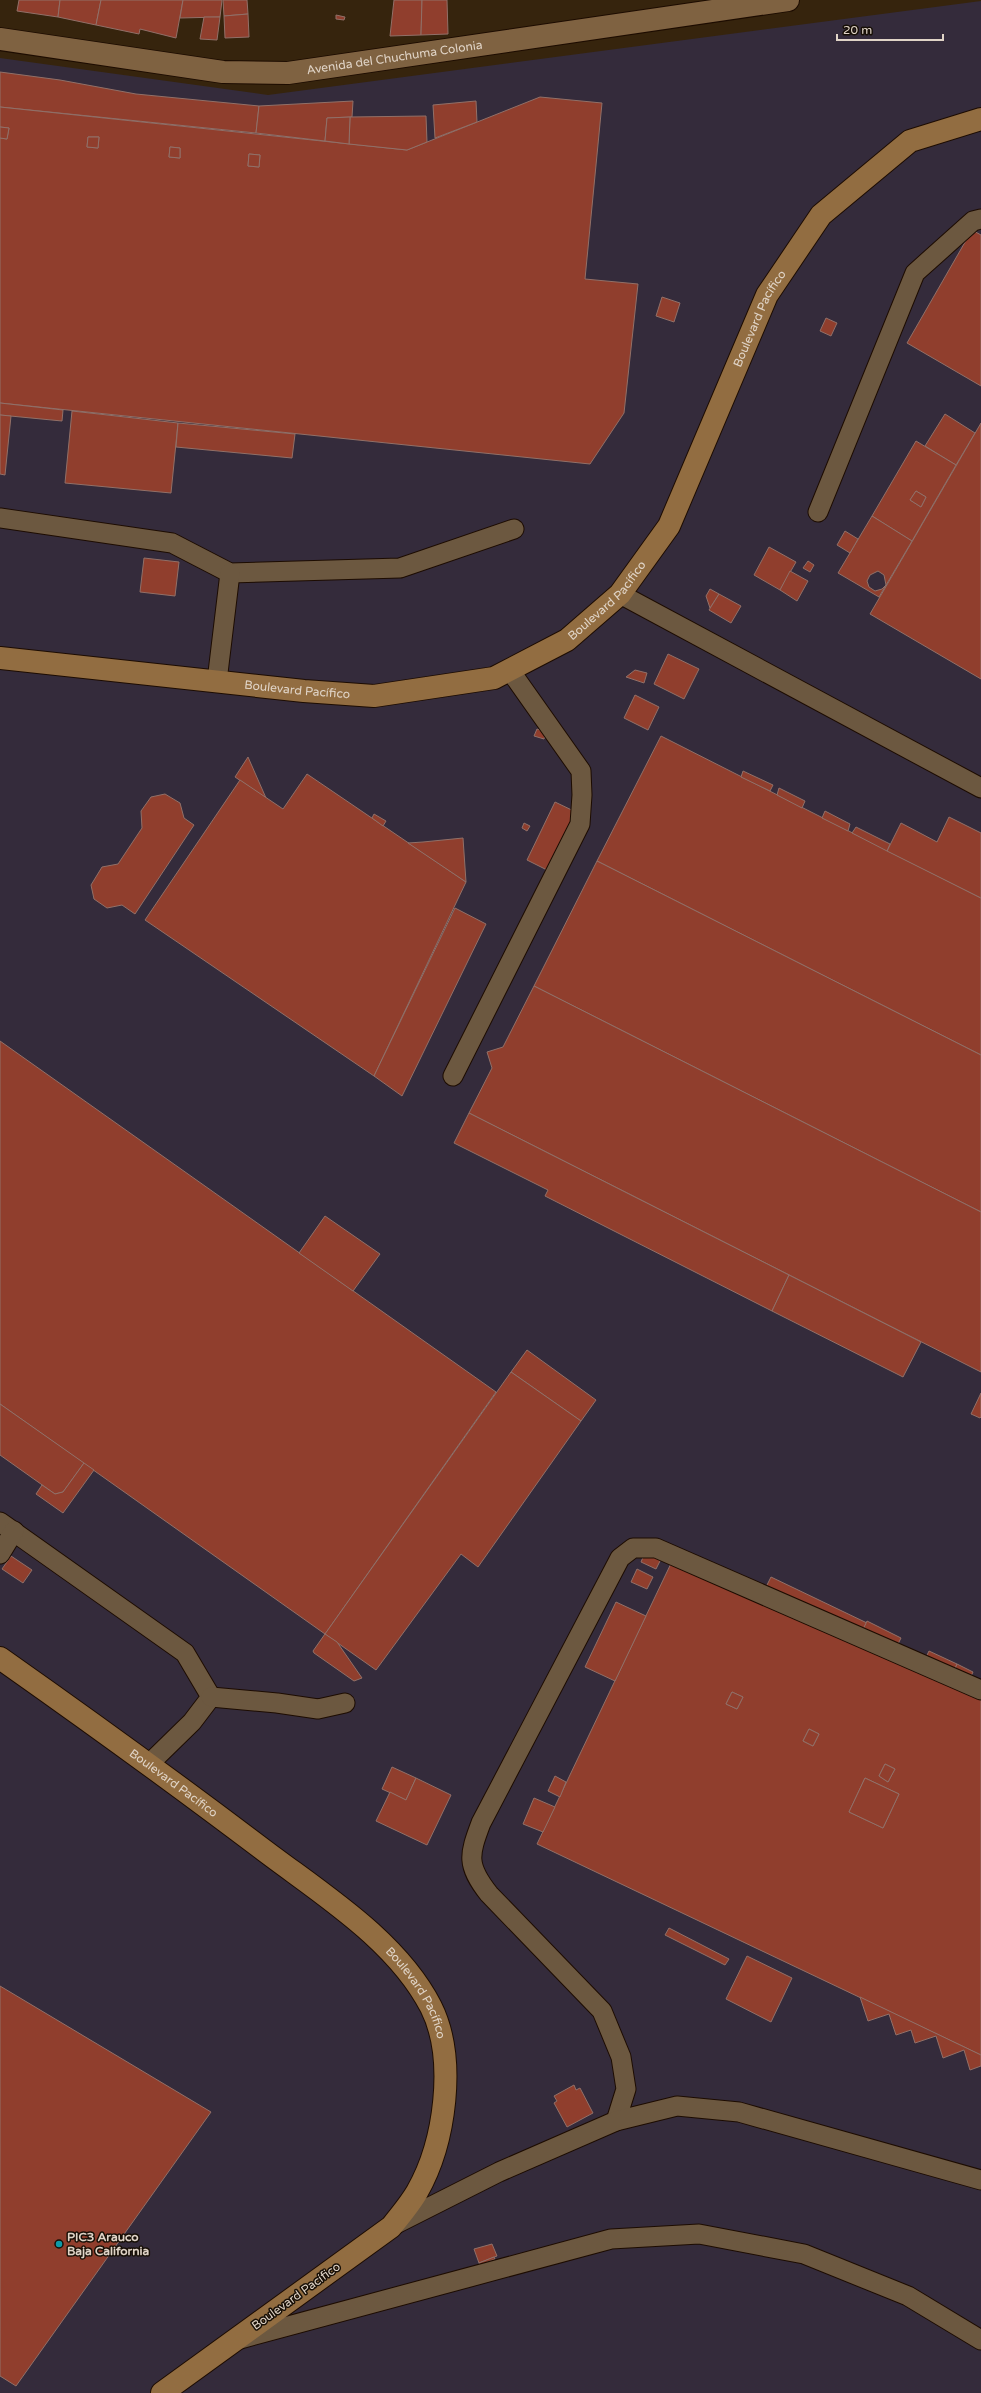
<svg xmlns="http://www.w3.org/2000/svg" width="981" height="2393" viewBox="0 0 981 2393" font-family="'Varela Round',sans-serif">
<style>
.industrial{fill:#342b3b}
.building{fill:#903e2d;stroke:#917068;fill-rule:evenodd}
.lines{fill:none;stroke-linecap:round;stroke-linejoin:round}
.lane-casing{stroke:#1d0c00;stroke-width:21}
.secondary-casing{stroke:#1d0c00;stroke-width:24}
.primary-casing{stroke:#1d0c00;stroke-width:24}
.lane{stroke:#6c5840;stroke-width:19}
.secondary{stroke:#7f6241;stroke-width:22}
.primary{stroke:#926d41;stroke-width:22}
.culture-dot{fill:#0f9aa8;stroke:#170f06;stroke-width:1.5}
.labels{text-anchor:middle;stroke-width:3;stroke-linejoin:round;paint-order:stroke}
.street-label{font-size:12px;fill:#e0d4c7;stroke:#170f06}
.poi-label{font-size:12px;font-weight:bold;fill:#e0d4c7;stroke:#170f06;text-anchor:start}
</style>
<rect width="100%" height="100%" fill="#36240d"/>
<!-- industrial -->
<path class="industrial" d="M981,1V2393H0V58L268,95Z"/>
<!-- building -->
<g class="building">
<path d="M19,0H60L58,17L17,11Z"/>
<path d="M60,0H101L96,25L58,17Z"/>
<path d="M101,0H183L176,38L140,29L139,34L96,25Z"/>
<path d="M183,0H222L220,17L180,18Z"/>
<path d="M223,0H247L248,14L224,16Z"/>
<path d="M394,0H422L421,35L390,36Z"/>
<path d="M422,0H447L448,34L421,35Z"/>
<path d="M248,14L249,37L225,38L224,16Z"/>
<path d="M336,15L345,17L344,20L336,19Z"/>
<path d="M204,17H220L217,40L200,39Z"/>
<path d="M0,72L60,80L136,94L259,106L256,133L0,107Z"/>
<path d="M540,97L602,103L585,279L638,284L624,413L590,464L0,403V138L7,139L9,128L0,127V107L407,150ZM88,137H99L98,148L87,147ZM170,147L180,148V158L169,157ZM249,154L260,155L259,167L248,166Z"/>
<path d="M353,101L352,117L327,118L325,141L256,133L259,106Z"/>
<path d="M476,101L477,122L435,138L433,105Z"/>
<path d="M426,116L427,142L407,150L349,144L350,117Z"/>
<path d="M350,117L349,144L325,141L327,118Z"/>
<path d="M0,127L9,128L7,139L0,138Z"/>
<path d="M88,137H99L98,148L87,147Z"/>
<path d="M170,147L180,148V158L169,157Z"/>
<path d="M249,154L260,155L259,167L248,166Z"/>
<path d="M972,230L981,235V386L907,343Z"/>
<path d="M662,297L680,303L674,322L656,316Z"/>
<path d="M826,318L837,323L831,336L820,331Z"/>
<path d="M0,403L63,410L62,421L0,415Z"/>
<path d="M72,411L178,423L171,493L65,483Z"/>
<path d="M945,414L975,433L956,465L925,446Z"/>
<path d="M0,415L11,416L5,475L0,474Z"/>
<path d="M178,423L295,434L292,458L176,447Z"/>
<path d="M981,423V679L870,614Z"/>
<path d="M916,441L956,465L912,541L872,516ZM916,491L926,497L921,507L910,500Z"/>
<path d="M916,491L926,497L921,507L910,500Z"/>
<path d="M872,516L912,541L879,597L838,573ZM878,571L884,575L886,585L882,589L875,591L869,587L867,581L870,575Z"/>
<path d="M845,531L858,539L850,553L837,545Z"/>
<path d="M769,547L796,562L780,590L754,575Z"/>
<path d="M144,558L179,562L175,596L140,592Z"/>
<path d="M808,561L814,565L810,572L803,568Z"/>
<path d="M790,571L808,581L797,601L780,590Z"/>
<path d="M710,589L719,594L710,608L706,596Z"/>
<path d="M719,594L741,606L731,623L709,610Z"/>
<path d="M668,654L699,669L684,699L654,684Z"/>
<path d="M635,670L647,673L644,683L626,677Z"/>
<path d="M635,695L659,707L648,730L624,718Z"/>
<path d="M537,729L546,732L544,739L534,736Z"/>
<path d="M661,736L981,898V1055L597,861Z"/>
<path d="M248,757L266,798L235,777Z"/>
<path d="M743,771L773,785L770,791L741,777Z"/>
<path d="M307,774L466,882L374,1076L145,920L240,780L283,809Z"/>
<path d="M779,788L805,801L802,808L777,795Z"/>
<path d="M165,794L180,803L184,818L194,825L135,914L122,905L107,908L94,899L91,885L102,867L118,864L142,828L141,811L151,797Z"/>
<path d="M555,802L578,813L549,871L527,860Z"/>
<path d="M825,811L850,824L848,831L822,818Z"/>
<path d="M374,814L386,821L383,826L372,818Z"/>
<path d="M949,817L981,833V898L887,851L901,823L937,842Z"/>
<path d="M524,823L530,826L527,831L522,828Z"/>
<path d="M856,827L890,844L887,851L852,833Z"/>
<path d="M463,838L466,882L408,843L423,842Z"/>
<path d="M597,861L981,1055V1212L534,986Z"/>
<path d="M455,908L486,924L402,1096L374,1076Z"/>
<path d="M534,986L981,1212V1372L469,1113L492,1068L487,1052L503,1047Z"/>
<path d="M0,1041L496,1392L325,1634L0,1404Z"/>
<path d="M469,1113L789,1275L772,1311L545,1196L548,1190L454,1143Z"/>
<path d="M325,1216L380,1254L353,1291L299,1253Z"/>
<path d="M789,1275L921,1342L903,1377L772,1311Z"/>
<path d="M527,1350L596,1400L581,1421L511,1372Z"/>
<path d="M511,1372L581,1421L478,1567L461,1554L376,1670L325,1634Z"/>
<path d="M981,1393V1417L980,1418L971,1414Z"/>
<path d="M0,1404L84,1463L63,1492L55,1494L0,1455Z"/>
<path d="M84,1463L94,1470L63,1513L36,1494L42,1485L55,1494L63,1492Z"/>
<path d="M646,1550L662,1557L656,1569L641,1562Z"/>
<path d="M676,1553L981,1699V2055L537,1844ZM732,1692L743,1697L737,1709L726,1704ZM809,1729L819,1734L813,1746L803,1741ZM885,1764L895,1769L888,1782L879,1776ZM865,1778L899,1794L883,1828L849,1812Z"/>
<path d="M11,1556L32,1570L23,1583L2,1569Z"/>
<path d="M637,1569L653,1577L647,1589L631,1582Z"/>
<path d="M771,1577L867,1623L858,1640L762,1595Z"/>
<path d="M616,1602L646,1616L615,1681L585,1667Z"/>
<path d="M867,1621L901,1638L892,1656L858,1640Z"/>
<path d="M325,1634L337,1642L362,1678L354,1681L314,1653L313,1651Z"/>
<path d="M929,1651L957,1664L949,1683L920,1670Z"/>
<path d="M957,1664L973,1672L964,1691L949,1683Z"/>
<path d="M732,1692L743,1697L737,1709L726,1704Z"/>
<path d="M809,1729L819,1734L813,1746L803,1741Z"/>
<path d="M885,1764L895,1769L888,1782L879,1776Z"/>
<path d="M392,1767L416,1778L406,1800L382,1789Z"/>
<path d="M555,1776L566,1782L560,1797L548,1791Z"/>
<path d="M416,1778L451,1795L427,1845L376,1821L390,1792L406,1800Z"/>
<path d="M865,1778L899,1794L883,1828L849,1812Z"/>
<path d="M534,1798L555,1807L543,1832L523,1824Z"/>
<path d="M669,1928L729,1959L725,1965L665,1935Z"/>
<path d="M747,1956L792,1978L771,2022L726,1999Z"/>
<path d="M0,1986L211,2112L16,2386L0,2376Z"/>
<path d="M860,1997L981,2055V2066L970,2070L964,2050L943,2058L936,2036L915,2043L911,2030L896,2035L889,2014L868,2021Z"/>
<path d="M574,2085L576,2090L580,2088L593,2113L567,2127L554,2103L557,2101L554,2096Z"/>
<path d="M492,2244L497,2256L479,2263L474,2249Z"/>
<path d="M494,2257L495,2259L480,2265L479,2263Z"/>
</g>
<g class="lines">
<!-- lane casing -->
<g class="lane-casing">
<g id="lane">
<path d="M818,512L915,273L973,221L981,219"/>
<path d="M0,518L172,543L230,573L400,568L514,529"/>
<path d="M620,594L981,788"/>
<path d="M217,681L230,573"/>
<path d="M453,1076L580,824L582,795L581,771L509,669"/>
<path d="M0,1522L185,1653L211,1697L192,1722L149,1764"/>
<path d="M0,1554L14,1531"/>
<path d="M211,1697L277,1703L318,1709L345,1703"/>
<path d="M616,2121L626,2089L621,2057L602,2011L489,1894C466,1865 469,1855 481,1823L620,1558L633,1548H656L981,1690"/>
<path d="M392,2226L499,2172L616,2121L677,2106L739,2112L981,2180"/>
<path d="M240,2339L611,2239L699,2234L804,2254L908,2296L981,2340"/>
</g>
</g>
<!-- secondary casing -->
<g class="secondary-casing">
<g id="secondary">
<path id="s1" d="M0,39L223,72L288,73L788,0"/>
</g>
</g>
<!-- primary casing -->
<g class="primary-casing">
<g id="primary">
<path id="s2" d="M0,658L304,691L374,696L494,678L567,640L620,594L669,526L767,295L821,215L910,141L981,119"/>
<path id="s3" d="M0,1658C88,1720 175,1783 261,1848C320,1893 396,1939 431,2007C457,2059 445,2143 417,2192C410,2204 400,2216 391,2227L162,2393"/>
</g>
</g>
<!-- lane -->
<use href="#lane" class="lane"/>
<!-- secondary -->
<use href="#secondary" class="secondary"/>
<!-- primary -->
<use href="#primary" class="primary"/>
</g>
<!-- markers -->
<circle class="culture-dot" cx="59" cy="2244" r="4"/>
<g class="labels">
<!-- street labels -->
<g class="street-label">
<text dy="4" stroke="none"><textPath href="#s1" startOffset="398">Avenida del Chuchuma Colonia</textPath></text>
<text dy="4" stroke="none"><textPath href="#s2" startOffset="960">Boulevard Pacífico</textPath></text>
<text dy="4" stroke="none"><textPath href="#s2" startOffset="636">Boulevard Pacífico</textPath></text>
<text dy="4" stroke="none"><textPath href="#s2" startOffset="299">Boulevard Pacífico</textPath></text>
<text dy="4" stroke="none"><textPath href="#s3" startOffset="214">Boulevard Pacífico</textPath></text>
<text dy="4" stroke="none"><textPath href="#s3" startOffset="538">Boulevard Pacífico</textPath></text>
<text transform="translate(296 2296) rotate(-36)" y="4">Boulevard Pacífico</text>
</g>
<!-- poi labels -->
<g class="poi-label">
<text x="67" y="2241">PIC3 Arauco<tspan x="67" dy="14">Baja California</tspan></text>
</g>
</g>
<!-- scale -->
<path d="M837 34v6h106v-6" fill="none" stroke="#e0d4c7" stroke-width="2"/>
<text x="843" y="34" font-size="12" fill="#e0d4c7" stroke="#170f06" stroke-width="3" paint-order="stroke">20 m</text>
</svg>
